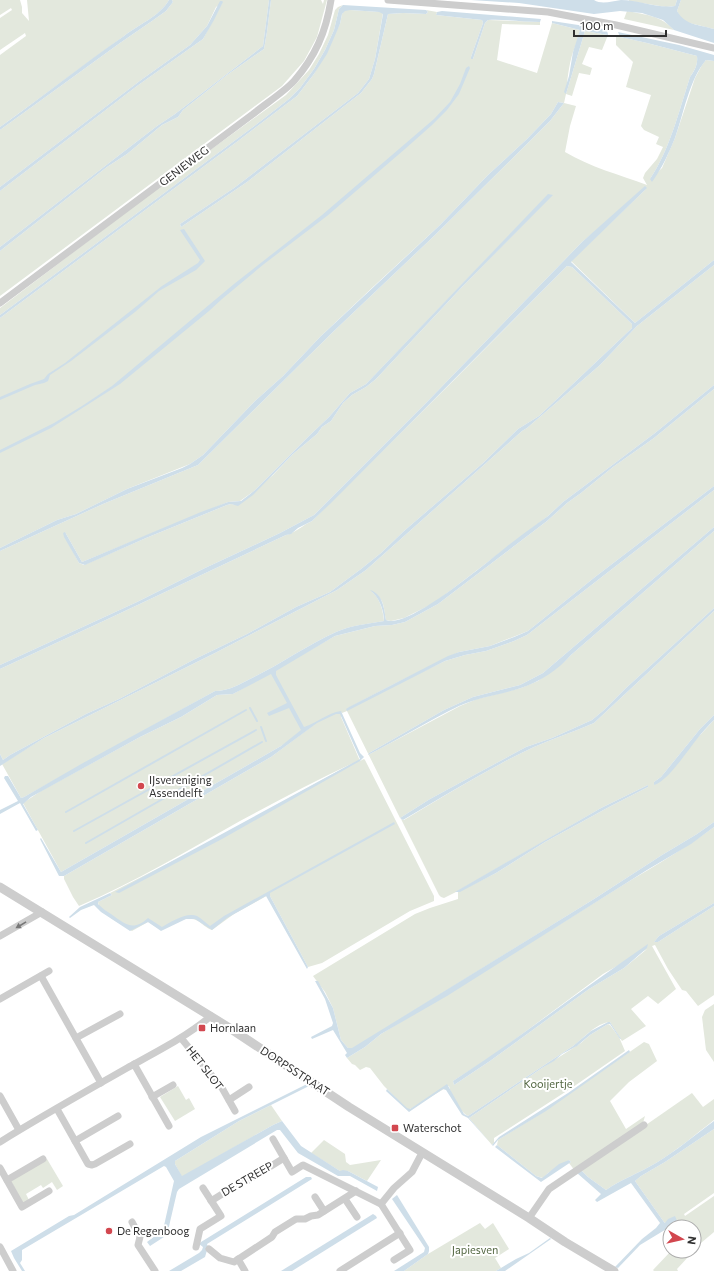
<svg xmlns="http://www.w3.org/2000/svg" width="714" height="1271" viewBox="0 0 714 1271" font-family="Commissioner,sans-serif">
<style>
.green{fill:#e3e8dd;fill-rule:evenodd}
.water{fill:#cedee9}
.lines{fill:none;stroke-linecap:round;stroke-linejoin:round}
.stream{stroke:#cedee9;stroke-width:2}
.minor{stroke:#cdcdcd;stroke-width:7}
.tertiary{stroke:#cdcdcd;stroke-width:9}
.oneway{fill:#777}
.poi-dot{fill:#d2474f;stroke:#fff;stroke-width:1.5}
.labels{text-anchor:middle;stroke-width:4;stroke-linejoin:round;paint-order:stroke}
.street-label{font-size:11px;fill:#303030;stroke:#fff}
.poi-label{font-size:11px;fill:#303030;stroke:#fff;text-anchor:start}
.park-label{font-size:11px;fill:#536742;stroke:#fff}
</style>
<rect width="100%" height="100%" fill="#fff"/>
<!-- green -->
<g class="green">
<path d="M0,0H20L22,7V13L29,21L27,0H169C159,17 139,24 124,36C82,66 42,97 0,127V55L26,36L25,33L0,50V18L12,10L11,8L0,15Z"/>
<path d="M172,0H269L263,46L175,114L157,126L0,247V191L137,86L203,39L222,3L216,7L207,26L190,45L141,80L0,187V130L120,43L152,21L166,11L173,2Z"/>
<path d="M271,0H321L323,4L324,0H327L317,37L304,61L282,86L0,296V251L107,167L127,154L162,125L178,117L183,110L227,75L264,49L267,32Z"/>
<path d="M629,0H677L675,6L666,7L629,1Z"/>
<path d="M681,0H714V29L685,22L681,18L677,11Z"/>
<path d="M343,5L339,9L334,30L325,50L314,69L300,88L289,99L253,127L0,315V308L158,188L286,95L309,70L319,54L328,35L335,10L338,7Z"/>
<path d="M345,10H350L380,12L383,13L375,59L369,79L358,93L234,188L180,224L181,227L247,182L361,93L372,79L374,74L388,14L403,13L426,14L428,12L426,10L437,12L436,15L482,20L483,23L471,57L473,59L485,23L488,20L540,22V25L502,24L497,60L537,73L552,23L580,30C579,37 576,44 573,52C569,64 567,81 566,94L585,31L608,35L602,50L589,47L582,64L592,68L590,75L579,73L572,96L566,94L564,103L576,106L570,126L565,152C590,167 620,175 647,185L643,178L645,173L657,159L663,147L656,144L659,137L644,130L641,126L651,95L626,87L633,62L616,45V36L647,43L697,56C698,64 695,70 690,77C679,111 670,149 650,179L662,168L675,138L695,78L702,65L706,60L714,61V260L635,323L571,261L647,188L582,242L426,403L314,515L280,533L205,568L137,602L0,665V551L103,504L198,465L334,331L434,236L550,121L564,103L558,102L551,114L527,139L488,175L440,225L373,287L320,337L283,376L255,401L203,455L190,464L127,489L76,514L57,520L0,548V318L238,141L297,96L314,74L340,24L342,14ZM548,195H552L462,287L376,379L366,387L352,395L343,403L331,421L322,427L317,434L293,454L273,475L238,505L231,504L227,505L146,538L84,565L79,563L71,548L65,532L82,562L228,502L240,501L254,491L310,435L329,417L350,393L366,384Z"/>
<path d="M627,11C646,15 660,15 674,30L624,19Z"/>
<path d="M714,265V385L655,433L563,502L548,516L434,603L404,618L391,621L386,620C383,604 385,600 371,591C380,598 383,610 384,621C369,624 351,625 336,632C307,645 281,664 252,678C240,684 229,691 215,691L24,797L21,798L2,764L44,738L215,653L337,590L366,570L522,431L527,428L600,365L637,326Z"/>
<path d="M567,266L572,267L632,324V328L539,416L518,429L483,463L404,531L381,553L361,569L330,592L296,607L247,634L195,659L119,699L86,714L10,755L3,760L0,754V669L110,618L286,535C295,533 303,525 312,521L453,381Z"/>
<path d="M714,389V486L595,577L528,631L490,646L459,652L392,685L346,709L445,661L465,655L486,651L514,641L527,635L714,490V527L543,673L520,685L473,697L444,710L369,753L368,755L460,706L477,699L521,688L538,681L565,661L571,655L714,531V608L626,688L604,710L592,720L552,738L526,747L430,799L400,818L347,711L342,713L341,712V717L360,761L364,759L365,760L434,896V901L410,911L322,963L308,967L270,896V894L234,914L212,930C206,928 203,924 198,921C186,914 171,925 161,930L148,922L132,931C122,924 99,914 98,902L112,895L110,893L196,849L353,763C315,781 277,801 240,821C187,851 135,882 79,906L73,897L64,879V876L271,757L315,724L281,746L61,872L23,803L41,791L140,737L181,717L217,695L233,694L335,636L375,626L392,625L405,622L438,604L547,521L567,503L581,493L613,467L654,438Z"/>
<path d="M714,611V715L700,729L661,777L654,782V785L714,720V822L697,834L662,855L594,899L352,1049L348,1048L341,1040L333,1008L325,992L313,976L415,914L430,908L458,899V892L496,873L545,842L609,807L648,787V785L601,808L456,892L444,898L441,897L439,895L401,819L404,820C446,795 489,768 534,747C554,738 574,732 594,723Z"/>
<path d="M714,827V903L659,936L654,942H658L714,906V995L698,1006L686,991L682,990L668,969L655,945L652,946L676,989L658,1004L648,996L631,1009L646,1026L622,1041L610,1022C596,1023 584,1038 573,1046L468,1116C459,1111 451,1095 449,1086L410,1109H407L384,1086L370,1068L366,1067L360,1070L355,1065L352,1064L347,1058L365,1047L381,1034C457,988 532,942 607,895C642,873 680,852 714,827ZM647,949L624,968L589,989L490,1061L454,1085L453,1081L494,1055L603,974Z"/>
<path d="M714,1004V1062L706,1050L702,1017L705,1010Z"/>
<path d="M608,1024L610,1025L619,1037L625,1051L573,1087L494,1138V1143L492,1145L469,1118L542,1068L581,1043L590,1035Z"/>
<path d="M644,1042L649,1044L657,1061L629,1082L610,1101L626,1129L645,1116L643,1123L575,1171L569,1163L571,1162L569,1160L548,1173L543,1178L536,1176L497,1145L498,1140L537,1116Z"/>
<path d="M178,1086L186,1100L189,1098L195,1109L175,1121L160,1097Z"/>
<path d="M692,1093L703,1107L714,1099V1120C695,1135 676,1151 656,1163C639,1173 622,1179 606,1190L588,1177L581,1170Z"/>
<path d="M271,1105L282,1121L273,1125L182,1177L175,1164V1161L239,1121Z"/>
<path d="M714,1129V1193L684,1214L685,1216L714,1196V1232L695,1248L694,1227H683L677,1220L665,1223L664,1222L635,1181L641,1176L665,1162Z"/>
<path d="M324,1140L345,1154L346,1162L350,1165L381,1160L367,1181L348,1171H340L311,1153Z"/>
<path d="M47,1159L63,1186L57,1190L52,1182L43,1188L41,1185L26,1194L29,1200L23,1203L11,1181Z"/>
<path d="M480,1223L485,1229L493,1223L509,1249L495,1258L501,1268L496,1271H404L428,1254Z"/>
<path d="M671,1251H683L689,1256L677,1269L678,1271H654L653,1270Z"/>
</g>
<!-- water -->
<g class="water">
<path d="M169,0H172L173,2L166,11L152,21L120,43L0,130V127C42,97 82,65 124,36C139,24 159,17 169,0Z"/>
<path d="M269,0H271L267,32L264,49L227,75L183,110L178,117L162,125L127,154L107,167L0,251V247L157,126L175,114L263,46Z"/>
<path d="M471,0H594C602,5 612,1 621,0C639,0 658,9 675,6L677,0H681L677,11C686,26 698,24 714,29V43L674,30L663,20L642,13L620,11L594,14L519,3Z"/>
<path d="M220,1H222L223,2L214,20L203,39L137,86L0,191V187L141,80L190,45L207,26Z"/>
<path d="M343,5L426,10L428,12L426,14L403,13L388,14L374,74L372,79L361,93L247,182L181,227L180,224L234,188L358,93L369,79L375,59L383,14L379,12L350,10L345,11L342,14L340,24L327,54L314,74L297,96L238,141L0,318V315L253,127L289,99L300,88L314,69L325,50L334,30L339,9Z"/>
<path d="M442,11L541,19L540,22C523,22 505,19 488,20L485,23L473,59H471V57L483,23L482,20L436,15L437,12Z"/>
<path d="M552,21L598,28C603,29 608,29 608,35L585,31L566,94L564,92L569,76L573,52L580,30L552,23Z"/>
<path d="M618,32L679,45L714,55V61L706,60C689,80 684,113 675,138C669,153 662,168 652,182L650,179C670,149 679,111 690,77C695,70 698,64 697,56L647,43L620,37Z"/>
<path d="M469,66L470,68L459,94L447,110L432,125L405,149L327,216L264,264L222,299L209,311L120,384L51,428L0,453V450L54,423L82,406L112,386L234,284L322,215L434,119L450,102L460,84L466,68Z"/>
<path d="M558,102L564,103L550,121L434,236L334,331L198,465L103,504L0,551V548L57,520L76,514L127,489L182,468L190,464L203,455L255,401L283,376L320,337L440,225L488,175L527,139L551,114Z"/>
<path d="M645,186L647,188L571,262L635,323L714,260V265L637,326L600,365L527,428L522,431L366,570L337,590L215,653L44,738L0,766V754L3,760L10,755L86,714L119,699L195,659L247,634L296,607L330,592L361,569L381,553L404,531L483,463L518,429L539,416L632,328V324L572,267L567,266L331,503L312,521L298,528L291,534L286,535L110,618L0,669V665L137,602L205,568L280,533L314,515L426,403L582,242Z"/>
<path d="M548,194L553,195L462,287L376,379L366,387L352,395L343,403L331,421L322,427L317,434L293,454L253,495L238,506L231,504L227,505L146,538L85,565L79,563L64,537L63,533L65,532L82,562L201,512L228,502L241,501L254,491L310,435L329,417L350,393L366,384Z"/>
<path d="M184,229L205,261L196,270L159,291L135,312L71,361L50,375L48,381L44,383L35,385L0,400V397L30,384L44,379L48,374L65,363L162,286L198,263L200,260L180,230Z"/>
<path d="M714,385V389L654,438L613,467L581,493L567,503L547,521L438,604L405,622L392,625L375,626L335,636L276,671V675L304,727C317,723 327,713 341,711L360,753L364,757L360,761L222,839L119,893L115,892L360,759L340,714H336L317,723L271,757L64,876H59L40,839L41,838L61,872L281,746L301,730L289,708L269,716L267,713L287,703L271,674L233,694L217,695L181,717L140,737L31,797L23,804L38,830L36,831L20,803L0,814V810L18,801L4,778L5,776H8L21,798L24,797L83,763L215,691C229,691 240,684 252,678C281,664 307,645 336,632C351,625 368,624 384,621C384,610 379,597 370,590C383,594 384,608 386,620C408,631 494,556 514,541C525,532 537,524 548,516L563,502L655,433Z"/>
<path d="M714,486V490L527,635L514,641L486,651L465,655L445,661L347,711L346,709L349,707L448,656L459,652L490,646L514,637L528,631L595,577Z"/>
<path d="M714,527V531L571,655C558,670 539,682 521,688C500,695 479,697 459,706C428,721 399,739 368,755L369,753L444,710L473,697L520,685L543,673Z"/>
<path d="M714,608V611L594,723C574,732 554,738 534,747C489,768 446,795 403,820L400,818L430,799L526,747L552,738L592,720L604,710L626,688Z"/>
<path d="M714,715V720C708,726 702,732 697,739C688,750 667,782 654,785V782L661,777L700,729Z"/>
<path d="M648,785V787L609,807L545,842L496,873L460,892H455L601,808Z"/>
<path d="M394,822L395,824L270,893V896L308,967L307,969L266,896L227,918L212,930L195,919H186L161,931L148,922L130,931L101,912L94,905L81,910L70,918L69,917L80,907L110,893L112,895L98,902V904C102,908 106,911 111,914C125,924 133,932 148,918L162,927C171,922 186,912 197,916C201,918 206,923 210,926L224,916Z"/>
<path d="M714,822V827L691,844L647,870L447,996L381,1034L365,1047L347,1058L345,1055L347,1053L333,1030L312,1039L311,1037L332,1026L333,1023L325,999L315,981H318L333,1008L341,1040L348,1048H352L594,899L662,855L697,834Z"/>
<path d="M714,903V906L658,942H654L659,936Z"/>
<path d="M648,944L647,948L624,968L589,989L490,1061L454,1085L453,1081C520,1038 582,989 648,944Z"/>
<path d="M608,1022H610L621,1039H620L610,1024H608L590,1035L577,1046L562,1054L554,1061L542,1068L469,1118L492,1145L499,1137L568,1093L629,1050L630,1052L546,1111L498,1140L493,1146L468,1118L462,1115L446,1090L443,1089L409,1112L386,1091L387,1089L407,1108L410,1109L447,1084L464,1114L468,1116L573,1046L591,1031Z"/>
<path d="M307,1084L309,1086L239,1121L175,1161V1164L182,1176L273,1125L282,1121L301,1146L340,1171L343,1170L348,1171L378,1187L377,1191L350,1176H338L298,1153L280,1130H277L179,1189L177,1192L167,1235L150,1246L147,1242L163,1230L174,1181L166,1167L164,1166L22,1250V1260L20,1263L25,1271H22L14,1258L11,1251L69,1216L74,1215L201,1137Z"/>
<path d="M714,1121V1129L665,1162L641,1176L635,1181L664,1222L665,1223L668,1219L675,1216L678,1223L683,1227H675L673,1225L640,1245L618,1268L615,1267L642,1239L656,1228L660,1223L631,1183L597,1202L595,1200L601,1194L577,1173L581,1170L588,1177L606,1190C622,1179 639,1173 656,1163C676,1151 695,1135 714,1121Z"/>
<path d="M497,1145L536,1176L542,1178L559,1164L569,1160L571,1162L541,1182L495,1147Z"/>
<path d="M306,1177H311L312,1179L207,1244L208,1247L205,1257L181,1271H169L199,1253L202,1250L203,1247L199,1244L201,1242Z"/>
<path d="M397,1195L429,1247V1251L428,1254L404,1271H394L424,1252L425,1248L392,1199Z"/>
<path d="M373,1214L376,1216L377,1218L292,1271H281Z"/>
<path d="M550,1238L551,1239L505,1271H496L516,1259L529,1253Z"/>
</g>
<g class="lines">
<!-- stream -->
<g class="stream">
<path d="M250,708L257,721"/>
<path d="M261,727L266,741"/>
<path d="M66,812L246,710"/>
<path d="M74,831L256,730"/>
<path d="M86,843L262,742"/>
</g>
<!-- minor -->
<g class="minor">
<path d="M388,0L548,12L616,25L714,48"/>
<path d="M0,303L253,114C265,104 284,92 294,81C315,57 326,32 331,0"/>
<path d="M0,936L42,912"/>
<path d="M41,976L101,1083"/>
<path d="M0,999L49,971"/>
<path d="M76,1038L120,1014"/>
<path d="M181,1038L222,1088L235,1111"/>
<path d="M134,1064L169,1126"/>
<path d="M0,1096L19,1130"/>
<path d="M152,1097L173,1085"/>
<path d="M229,1100L249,1087"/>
<path d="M57,1109L88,1164L92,1165L95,1164L130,1144"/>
<path d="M273,1139L292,1172L303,1165L381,1204L410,1250L394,1260"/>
<path d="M75,1141L118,1116"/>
<path d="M0,1142C42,1116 85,1092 127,1068C156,1052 186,1037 211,1016"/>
<path d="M0,1168L22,1207L49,1191"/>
<path d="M7,1180L43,1159"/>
<path d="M315,1197L324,1211"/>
<path d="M345,1199L357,1217"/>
<path d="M211,1201L243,1181H247L284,1158"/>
<path d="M381,1204L394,1188L412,1172L422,1153"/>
<path d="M529,1218L549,1189L644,1125"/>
<path d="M132,1222L140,1237L138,1245L155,1271"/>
<path d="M0,1247L13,1271"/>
<path d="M196,1247L200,1229L221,1216L203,1188"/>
<path d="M209,1249L220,1258L234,1262L272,1237L275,1232L296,1219H305L311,1216L318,1215L356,1191"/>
<path d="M238,1259L245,1271"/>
<path d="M340,1271L400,1233"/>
</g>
<!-- tertiary -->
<path class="tertiary" d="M0,887L228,1027L349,1107L529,1218L565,1242L614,1271"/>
</g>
<!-- one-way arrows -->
<defs><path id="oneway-solid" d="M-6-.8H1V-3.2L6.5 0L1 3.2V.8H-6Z"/></defs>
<use class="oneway" href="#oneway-solid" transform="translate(21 925) rotate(149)"/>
<!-- markers -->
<g class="poi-dot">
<circle cx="141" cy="786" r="4"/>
<rect x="198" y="1024" width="8" height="8" rx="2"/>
<rect x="391" y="1124" width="8" height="8" rx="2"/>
<circle cx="109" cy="1231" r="4"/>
</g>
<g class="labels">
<!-- street labels -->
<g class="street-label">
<text transform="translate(184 166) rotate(-37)" y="4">GENIEWEG</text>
<text transform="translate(205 1068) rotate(52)" y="4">HET SLOT</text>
<text transform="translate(295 1071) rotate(33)" y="4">DORPSSTRAAT</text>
<text transform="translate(247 1179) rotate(-30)" y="4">DE STREEP</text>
</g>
<!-- poi labels -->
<g class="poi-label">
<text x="149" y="784">IJsvereniging<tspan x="149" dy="13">Assendelft</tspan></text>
<text x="210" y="1032">Hornlaan</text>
<text x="403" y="1132">Waterschot</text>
<text x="117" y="1235">De Regenboog</text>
</g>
<!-- park labels -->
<g class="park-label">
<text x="548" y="1088">Kooijertje</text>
<text x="475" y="1254">Japiesven</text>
</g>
</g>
<!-- north arrow -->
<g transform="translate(682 1239) rotate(98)"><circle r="19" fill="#ffffff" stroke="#acacac"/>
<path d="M0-3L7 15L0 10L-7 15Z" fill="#d2474f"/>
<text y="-6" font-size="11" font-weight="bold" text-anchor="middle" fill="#303030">N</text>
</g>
<!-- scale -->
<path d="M574 30v6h92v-6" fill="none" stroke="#303030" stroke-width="2"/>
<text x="580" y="30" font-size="12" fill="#303030" stroke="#ffffff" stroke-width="3" paint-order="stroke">100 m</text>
</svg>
